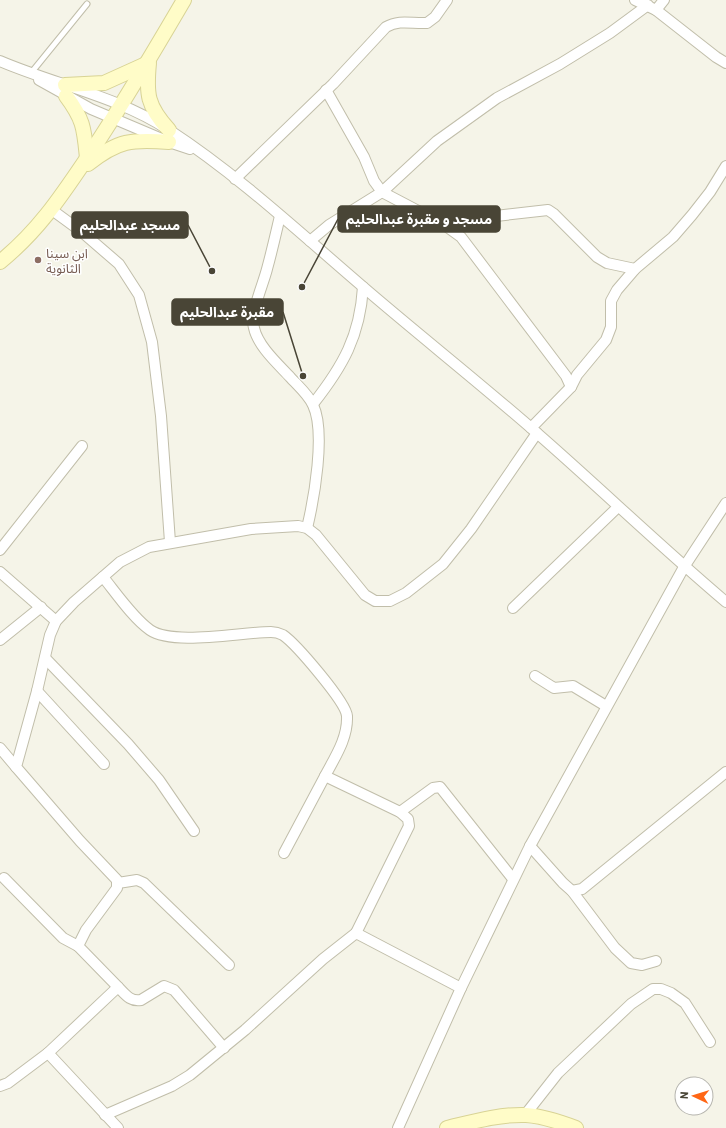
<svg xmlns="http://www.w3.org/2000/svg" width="726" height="1128" viewBox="0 0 726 1128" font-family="Barlow,'Noto Sans Arabic',sans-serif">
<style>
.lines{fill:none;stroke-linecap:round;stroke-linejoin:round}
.lane-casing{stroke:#c1beaa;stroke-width:7}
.street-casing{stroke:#c1beaa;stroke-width:12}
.secondary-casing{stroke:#d8d395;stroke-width:16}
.lane{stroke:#fff;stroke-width:5}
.street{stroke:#fff;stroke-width:10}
.secondary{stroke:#fffcc8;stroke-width:14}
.education-dot{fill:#8d6e63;stroke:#fff;stroke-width:1.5}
.labels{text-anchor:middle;stroke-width:3;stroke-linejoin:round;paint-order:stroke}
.education-label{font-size:13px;fill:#785e54;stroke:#fff;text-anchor:start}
.leader{fill:none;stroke:#494536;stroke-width:1.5}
.callout-dot{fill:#494536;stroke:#fff;stroke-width:1.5}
.callout{fill:#494536;stroke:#494536;stroke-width:1.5}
.callout-label{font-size:14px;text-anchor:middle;font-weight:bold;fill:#fff}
</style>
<rect width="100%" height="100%" fill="#f5f4e8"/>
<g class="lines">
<!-- lane casing -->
<g class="lane-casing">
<path id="lane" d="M31,73L87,4"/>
</g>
<!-- street casing -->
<g class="street-casing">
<g id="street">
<path d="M635,0L656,10L716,57L726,63"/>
<path d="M656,10L664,0"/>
<path d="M0,61C56,85 117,96 169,130C238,175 300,233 362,286C420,336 480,383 538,434C601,489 662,548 726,602"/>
<path d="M39,80L91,109L169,142L190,149"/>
<path d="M326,90L364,157L374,181L382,192L443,224L461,237L566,376L571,387"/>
<path d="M235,179L333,84L386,27C400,19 412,24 427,23L435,17L447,0"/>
<path d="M52,210L82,232L119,264L139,295L152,342L161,416L170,542"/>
<path d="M280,216C276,233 272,251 267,269C263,285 250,313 254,328C258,346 277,363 290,377C297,385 308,394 313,405C326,432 314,499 307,528"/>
<path d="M455,231L468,221L478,218L548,210L554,214L597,257L607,263L635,269"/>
<path d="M310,241L329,225L382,192L437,141L497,98L560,64L610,33L648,5"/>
<path d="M313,404C343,366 360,336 363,287"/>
<path d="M531,428L571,387L577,375L606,340L611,327V301L617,290L635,269L673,237L692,215L710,192L726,166"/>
<path d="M0,550L82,446"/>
<path d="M0,572L56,621"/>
<path d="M103,577C116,593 133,618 150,630C173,646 241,632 271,632C275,632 279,633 283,635C296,644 346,702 347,716C348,738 335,757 325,776L400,812L408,819L409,826L356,933"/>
<path d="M513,608L618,507"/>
<path d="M0,640L41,607"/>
<path d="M45,658L128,744L159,780L194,831"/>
<path d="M535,676L554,688L573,686L606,706"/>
<path d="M37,691L104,764"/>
<path d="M0,748L16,767"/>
<path d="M400,812L433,788L440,787L513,879"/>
<path d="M530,846L563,883L572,891L615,948L631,963L642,965L656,961"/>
<path d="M284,853L325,776"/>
<path d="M4,878L63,938L78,946"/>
<path d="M118,883L137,880L144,883L229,965"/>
<path d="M572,891L582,889L726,772"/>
<path d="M118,987L78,946L86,930L117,888V880L80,841L16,767L37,691L50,635L56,621L74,602L120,562L149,547L251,529L298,526L307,528L316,535L365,595L375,601H390L406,593L443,564L471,529L537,433"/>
<path d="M48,1053L118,987C125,994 130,1002 141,1000L164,986L174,990L224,1048"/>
<path d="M0,1086L8,1083L48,1053L118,1128"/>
<path d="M105,1115L172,1086L190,1075L245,1030L323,959L356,933L461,988"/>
<path d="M525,1115L558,1073L631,1004L653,989H661L671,993L685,1003L710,1042"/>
<path d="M398,1128L461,988L530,846L684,567L726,503"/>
</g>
</g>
<!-- secondary casing -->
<g class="secondary-casing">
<g id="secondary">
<path d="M149,63C146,94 147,106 169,130"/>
<path d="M65,85L104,83L146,64"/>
<path d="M66,96C84,120 84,129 87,158"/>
<path d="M88,164C118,140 132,139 169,142"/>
<path d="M0,262C38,231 60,198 87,158C122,106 153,53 184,0"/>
<path d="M447,1128C472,1122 499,1114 526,1115C543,1116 560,1122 576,1128"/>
</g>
</g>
<!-- lane -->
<use href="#lane" class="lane"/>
<!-- street -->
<use href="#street" class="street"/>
<!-- secondary -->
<use href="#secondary" class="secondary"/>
</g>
<!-- markers -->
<circle class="education-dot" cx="38" cy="260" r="4"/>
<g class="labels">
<!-- education labels -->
<g class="education-label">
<text x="46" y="258">ابن سينا<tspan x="46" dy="15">الثانوية</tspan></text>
</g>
</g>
<!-- callouts -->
<path class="leader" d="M302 287L338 219M212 271L188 225M303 376L283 312"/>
<g class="callout-dot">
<circle cx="302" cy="287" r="4"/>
<circle cx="212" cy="271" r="4"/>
<circle cx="303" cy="376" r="4"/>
</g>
<g class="callout">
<rect x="338" y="206" width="162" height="26" rx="4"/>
<rect x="72" y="212" width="116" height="26" rx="4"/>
<rect x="172" y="299" width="111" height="26" rx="4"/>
</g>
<g class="callout-label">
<text x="419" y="224">مسجد و مقبرة عبدالحليم</text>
<text x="130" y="230">مسجد عبدالحليم</text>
<text x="227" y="317">مقبرة عبدالحليم</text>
</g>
<!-- north arrow -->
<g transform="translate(694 1096) rotate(274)"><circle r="19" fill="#ffffff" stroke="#b6b5af"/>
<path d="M0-3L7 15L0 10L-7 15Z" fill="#ff6615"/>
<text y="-6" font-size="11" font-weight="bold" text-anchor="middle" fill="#494536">N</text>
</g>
</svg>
